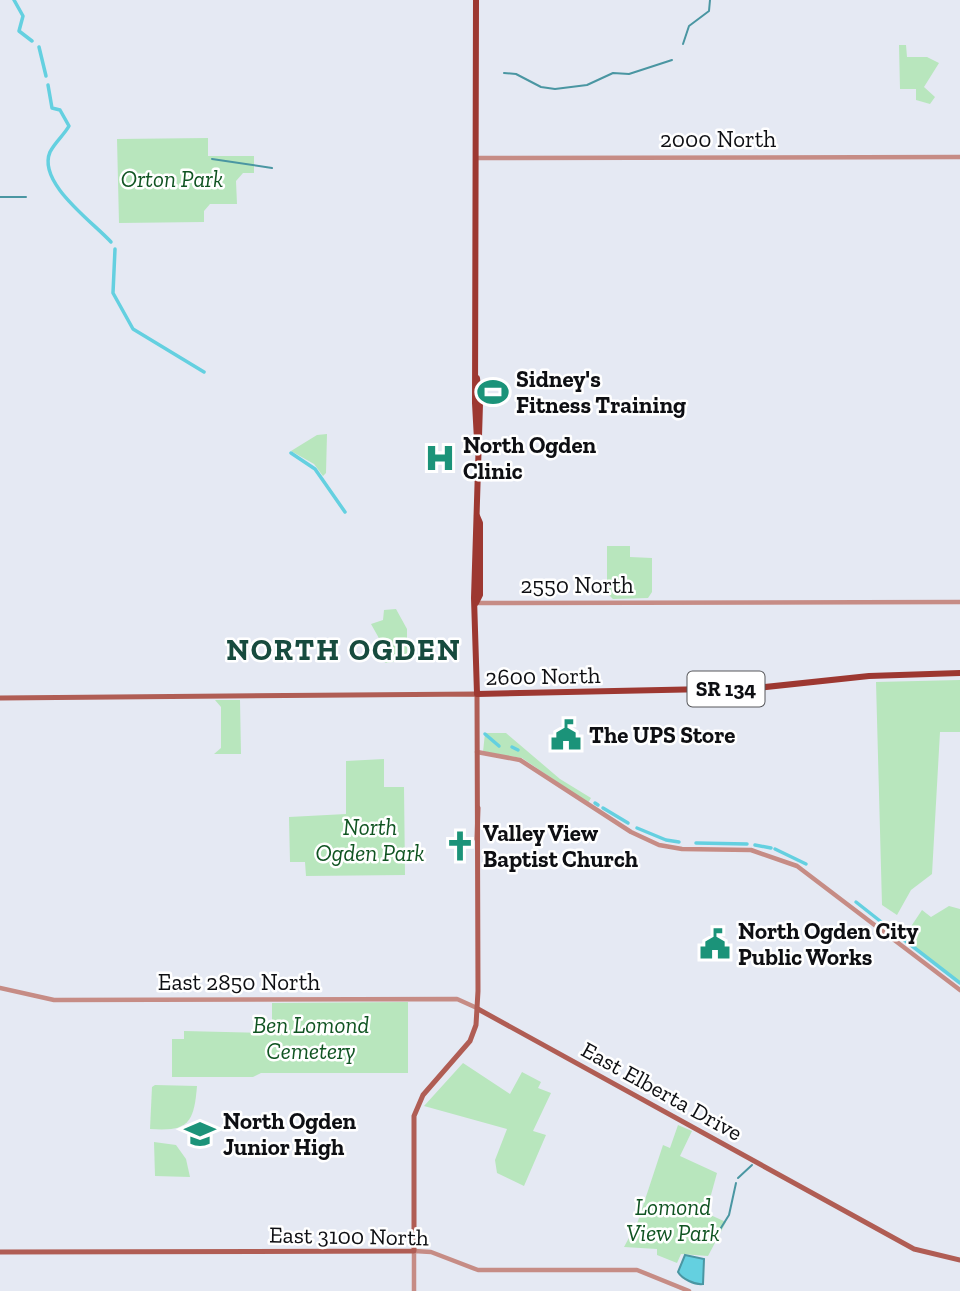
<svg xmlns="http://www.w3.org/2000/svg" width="960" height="1291" viewBox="0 0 960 1291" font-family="'Zilla Slab',serif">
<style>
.green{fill:#b8e6bd}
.water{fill:#64d0e0;stroke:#4a96a2;stroke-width:2}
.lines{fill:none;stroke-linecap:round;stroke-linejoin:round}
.stream{stroke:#4a96a2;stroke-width:2}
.canal{stroke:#64d0e0;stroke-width:3.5}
.tertiary{stroke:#c68c85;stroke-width:4.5}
.secondary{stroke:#b05d54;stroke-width:5}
.primary{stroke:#9d3831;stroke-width:6}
.labels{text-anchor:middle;stroke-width:5;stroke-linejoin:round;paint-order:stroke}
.shield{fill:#fff;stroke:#56575a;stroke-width:2}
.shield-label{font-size:21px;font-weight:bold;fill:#0e0f13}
.street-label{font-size:23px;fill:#0e0f13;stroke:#fff}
.park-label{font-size:23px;font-style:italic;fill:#105422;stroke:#fff}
.poi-label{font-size:23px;font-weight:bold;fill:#0e0f13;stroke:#fff;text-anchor:start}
.district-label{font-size:30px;font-weight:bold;letter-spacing:2px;fill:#174b3e;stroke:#fff}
</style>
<rect width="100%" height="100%" fill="#e5e9f3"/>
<!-- green -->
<g class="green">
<path d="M899,45H906L907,57H927L939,63L924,87L935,97L930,104L916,100V89H900Z"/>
<path d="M208,138V156H254V173H243L236,181L237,204H210L204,211V222L119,223L117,139Z"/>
<path d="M327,434L326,473L323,476L314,464L291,451L317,435Z"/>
<path d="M607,546H630V557L652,558V592L648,598L613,599L607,593Z"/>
<path d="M396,609L407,629V654L399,661L386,663L383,660L385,649L371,624L383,620L384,610Z"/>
<path d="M960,680V732H940L932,874L911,890L897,915L882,905L876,682Z"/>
<path d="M215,700H240L241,754H214L221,748V707Z"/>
<path d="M485,733H506L560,779L591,798L588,803L522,758L483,752Z"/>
<path d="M384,759V787H404L405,875L306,876L305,862H290L289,817L346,814V761Z"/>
<path d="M949,906L960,909V984L902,940L922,910L931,917Z"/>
<path d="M408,1002V1073H261L253,1077H172V1039H184V1031L272,1033V1003Z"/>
<path d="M463,1063L510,1094L522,1072L541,1082L538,1088L551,1093L533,1131L546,1135L524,1186L497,1173L495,1160L507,1129L424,1106Z"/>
<path d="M155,1085L197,1086C194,1122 189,1132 150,1129L152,1087Z"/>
<path d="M678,1125L692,1131L680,1156L717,1173L706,1213L726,1222L708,1256L681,1254L677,1263L657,1255V1249L624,1247L638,1221L663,1145L670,1148Z"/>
<path d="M154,1142L176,1145L186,1159L190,1177L155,1176Z"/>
</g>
<!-- water -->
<path class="water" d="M685,1255L704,1259L703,1284C695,1285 682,1279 678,1272Z"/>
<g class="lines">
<!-- stream -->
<g class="stream">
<path d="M683,44L689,26L709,11L710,0"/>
<path d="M504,73L516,74L541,87L555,89L587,85L613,73L629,74L672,60"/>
<path d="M212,159L272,168"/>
<path d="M0,197H26"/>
<path d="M738,1178L752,1165"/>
<path d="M714,1239L729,1215L736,1183"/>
</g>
<!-- canal -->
<g class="canal">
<path d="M14,0L23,16L19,31L32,41"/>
<path d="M39,47L46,76"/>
<path d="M48,85L52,108L60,110L69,126C64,135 55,142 50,152C37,183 93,222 111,242"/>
<path d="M115,249L113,293L133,329L204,372"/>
<path d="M291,453L315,469L345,512"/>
<path d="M485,734L499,746"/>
<path d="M512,747L518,750"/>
<path d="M595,803L598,805"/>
<path d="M603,808L628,823"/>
<path d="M637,828L666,840L679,842"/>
<path d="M696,843L747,844"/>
<path d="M755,845L771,848"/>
<path d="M775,849L806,864"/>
<path d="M856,902L894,932"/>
<path d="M903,939L960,983"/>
</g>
<!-- tertiary -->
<g class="tertiary">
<path d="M476,158L960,157"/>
<path d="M476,603L960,602"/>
<path d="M477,752L520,760L631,832L659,845L682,849L751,850L797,866L960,990"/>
<path d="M0,988L54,1000L457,999L477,1008"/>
<path d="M414,1291V1251L431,1252L478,1270H637L689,1291"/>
</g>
<!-- secondary -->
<g class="secondary">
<path d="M0,698L477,694L478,991L476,1025L470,1041L423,1095L414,1116V1251L0,1252"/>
<path d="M477,839L478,808"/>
<path d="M478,1009L914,1249L960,1260"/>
</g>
<!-- primary -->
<g class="primary">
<path d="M476,0L475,403L477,440"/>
<path d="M477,378L480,404L474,598L477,694L756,688L869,676L960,673"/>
<path d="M476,603L480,595V523L477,516"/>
</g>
</g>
<!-- icons -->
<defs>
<g id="stadium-bare" transform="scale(2.415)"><path d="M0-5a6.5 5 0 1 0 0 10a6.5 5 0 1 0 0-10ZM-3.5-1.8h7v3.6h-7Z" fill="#1b9379" stroke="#fff" stroke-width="2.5" paint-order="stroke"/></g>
<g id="hospital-bare" transform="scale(2.415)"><path d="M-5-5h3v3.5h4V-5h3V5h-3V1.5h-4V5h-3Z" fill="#1b9379" stroke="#fff" stroke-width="2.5" paint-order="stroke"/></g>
<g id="civic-bare" transform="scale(2.415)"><path d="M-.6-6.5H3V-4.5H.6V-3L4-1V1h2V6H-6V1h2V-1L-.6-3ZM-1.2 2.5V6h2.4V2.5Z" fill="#1b9379" stroke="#fff" stroke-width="2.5" paint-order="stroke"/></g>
<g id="church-bare" transform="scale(2.415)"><path d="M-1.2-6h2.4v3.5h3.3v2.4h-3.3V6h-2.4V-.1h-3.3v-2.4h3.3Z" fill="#1b9379" stroke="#fff" stroke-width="2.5" paint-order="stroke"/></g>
<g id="school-bare" transform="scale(2.415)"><path d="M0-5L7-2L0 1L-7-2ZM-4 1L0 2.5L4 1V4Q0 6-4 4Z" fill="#1b9379" stroke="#fff" stroke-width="2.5" paint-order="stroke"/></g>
</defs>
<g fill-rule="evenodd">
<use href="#stadium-bare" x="493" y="392"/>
<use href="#hospital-bare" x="440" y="458"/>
<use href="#civic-bare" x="566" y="735"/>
<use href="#church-bare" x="460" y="846"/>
<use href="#civic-bare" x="715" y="944"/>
<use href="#school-bare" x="200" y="1134"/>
</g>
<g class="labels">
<!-- shield labels -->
<rect class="shield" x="687.5" y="671.5" width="77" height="35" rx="5"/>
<g class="shield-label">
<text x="726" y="696">SR 134</text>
</g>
<!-- street labels -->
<g class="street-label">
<text x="718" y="147">2000 North</text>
<text x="577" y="593">2550 North</text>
<text transform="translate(543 676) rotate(-1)" y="8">2600 North</text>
<text x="239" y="990">East 2850 North</text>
<text transform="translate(662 1091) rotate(29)" y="8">East Elberta Drive</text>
<text transform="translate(349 1236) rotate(1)" y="8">East 3100 North</text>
</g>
<!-- park labels -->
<g class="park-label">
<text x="172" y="187">Orton Park</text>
<text x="370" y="835">North<tspan x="370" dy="26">Ogden Park</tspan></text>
<text x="311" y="1033">Ben Lomond<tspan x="311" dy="26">Cemetery</tspan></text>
<text x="673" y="1215">Lomond<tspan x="673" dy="26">View Park</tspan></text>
</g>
<!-- poi labels -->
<g class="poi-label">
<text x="516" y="387">Sidney's<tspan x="516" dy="26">Fitness Training</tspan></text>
<text x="463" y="453">North Ogden<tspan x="463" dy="26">Clinic</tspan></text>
<text x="589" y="743">The UPS Store</text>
<text x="483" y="841">Valley View<tspan x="483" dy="26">Baptist Church</tspan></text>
<text x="738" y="939">North Ogden City<tspan x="738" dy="26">Public Works</tspan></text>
<text x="223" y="1129">North Ogden<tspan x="223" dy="26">Junior High</tspan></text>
</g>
<!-- district labels -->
<g class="district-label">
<text x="344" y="660">NORTH OGDEN</text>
</g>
</g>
</svg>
